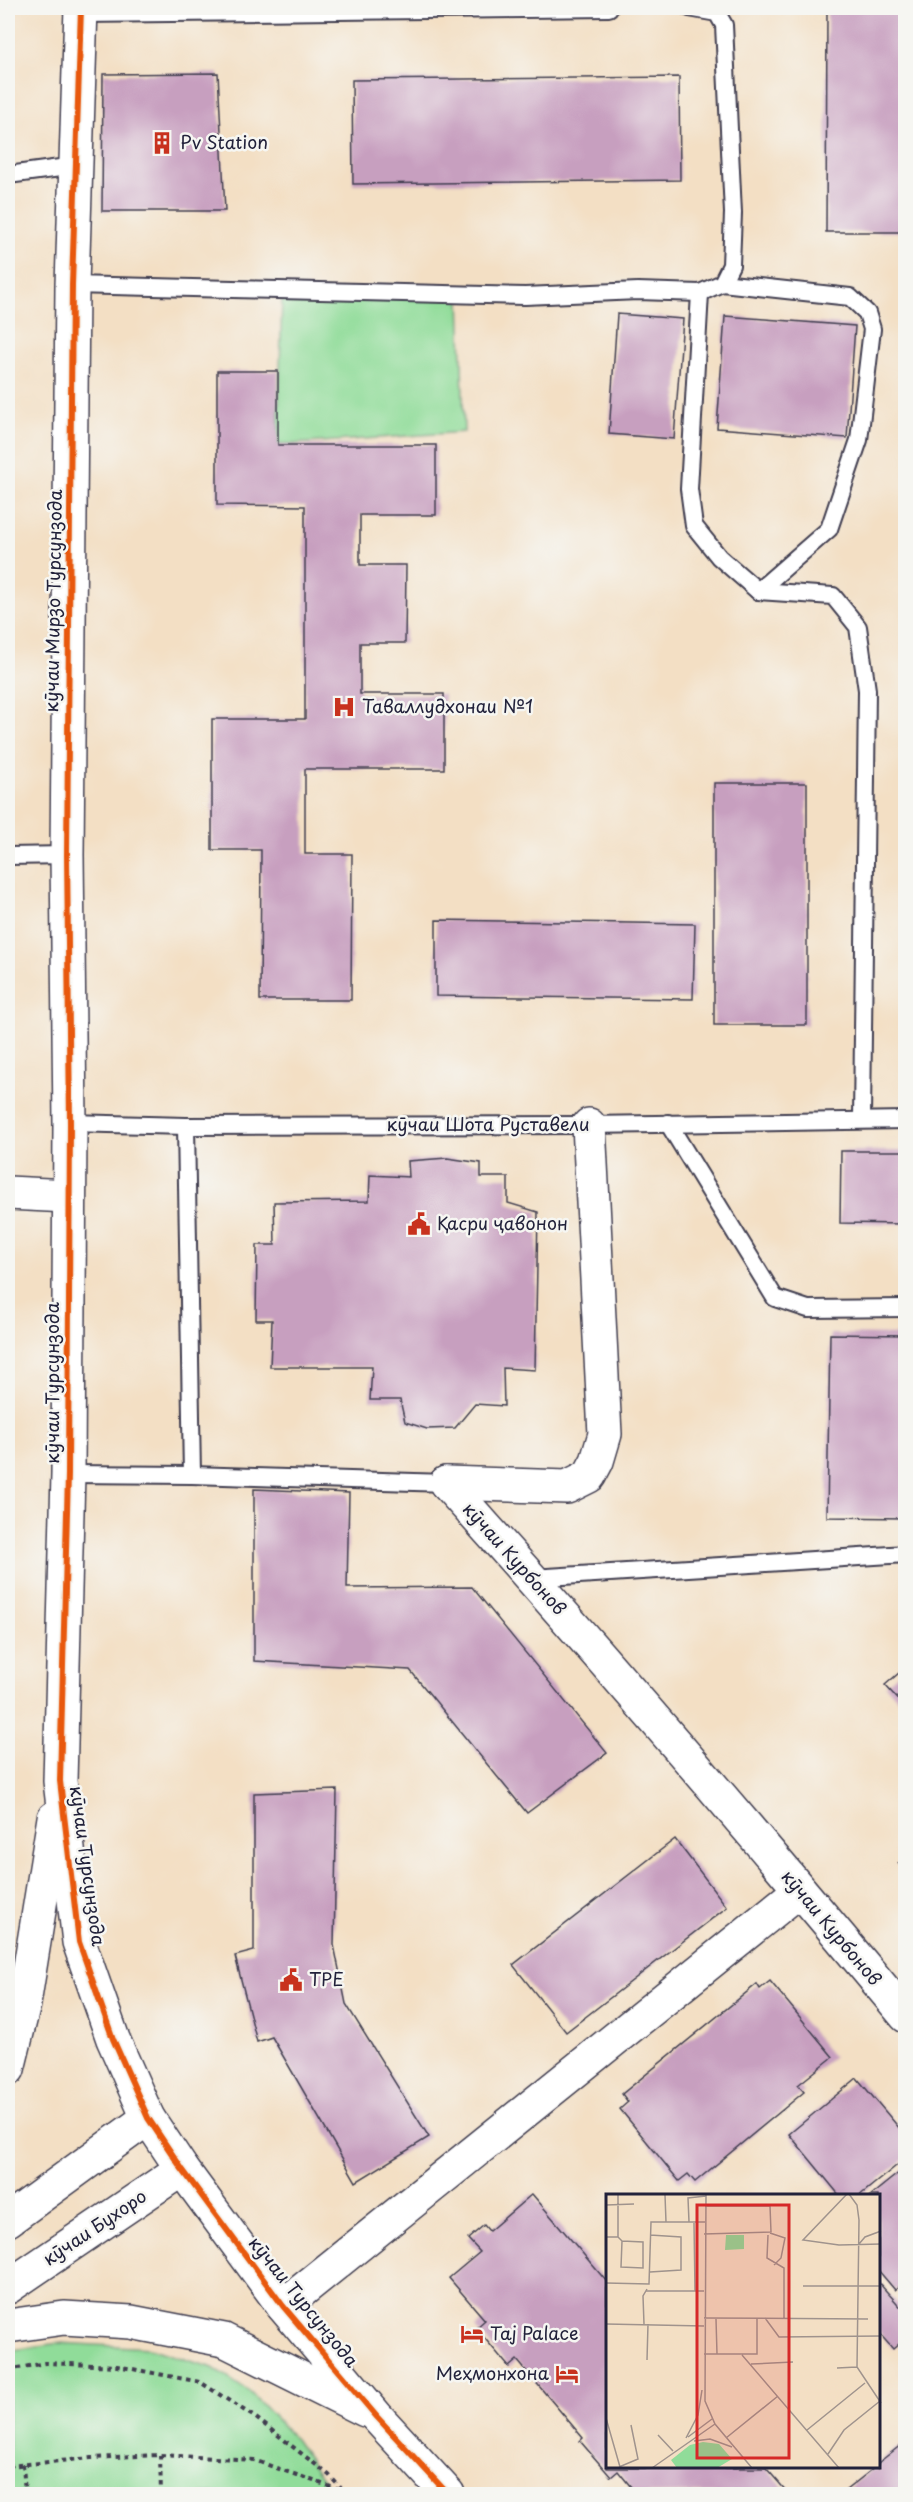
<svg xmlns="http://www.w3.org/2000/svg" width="913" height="2502" viewBox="0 0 913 2502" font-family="'Playpen Sans',sans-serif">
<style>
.green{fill:#90dc99;stroke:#597f6a;stroke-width:1.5}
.building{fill:#c79fbf}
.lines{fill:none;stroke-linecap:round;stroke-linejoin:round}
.service-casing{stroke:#413e50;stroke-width:20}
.minor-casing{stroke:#413e50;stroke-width:36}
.tertiary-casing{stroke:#413e50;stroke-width:36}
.path{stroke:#413e50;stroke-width:4;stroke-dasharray:4.5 4.5;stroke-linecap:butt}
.service{stroke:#fff;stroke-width:16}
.minor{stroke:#fff;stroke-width:33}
.tertiary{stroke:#fff;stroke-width:33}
.cycleway-casing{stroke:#f6f6f2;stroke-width:10}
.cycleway{stroke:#e8590c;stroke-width:6}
.labels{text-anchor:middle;stroke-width:5;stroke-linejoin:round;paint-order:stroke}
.poi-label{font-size:18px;fill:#22223b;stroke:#f6f6f2;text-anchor:start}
.street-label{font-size:18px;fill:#22223b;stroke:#f6f6f2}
.inset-road{fill:none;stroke:#9f938d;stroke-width:1.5}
.view{fill:#d62828;fill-opacity:0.15;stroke:#d62828;stroke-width:3}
.inset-edge{fill:none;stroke:#22223b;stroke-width:3}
</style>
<rect width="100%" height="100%" fill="#f6f6f2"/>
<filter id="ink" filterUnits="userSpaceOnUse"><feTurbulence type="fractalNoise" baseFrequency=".0167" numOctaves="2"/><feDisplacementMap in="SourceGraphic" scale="12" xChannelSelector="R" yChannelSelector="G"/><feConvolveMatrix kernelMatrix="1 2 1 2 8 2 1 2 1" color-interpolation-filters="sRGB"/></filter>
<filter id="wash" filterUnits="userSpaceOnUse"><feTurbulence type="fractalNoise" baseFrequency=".008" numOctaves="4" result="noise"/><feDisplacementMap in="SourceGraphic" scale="24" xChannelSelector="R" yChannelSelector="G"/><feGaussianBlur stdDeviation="1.35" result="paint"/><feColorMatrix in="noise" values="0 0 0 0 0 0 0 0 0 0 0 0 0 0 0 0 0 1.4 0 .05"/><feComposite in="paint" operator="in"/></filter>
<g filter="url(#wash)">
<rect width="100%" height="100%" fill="#f3dfc4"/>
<!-- green -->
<g class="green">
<path d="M460,296L464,432L278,445L282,297Z"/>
<path d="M59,2343L149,2348L213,2368L252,2394L295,2439L333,2494H8V2351Z"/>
</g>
<g id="blocks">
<!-- building -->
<g class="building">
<path d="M827,8H906V232H826Z"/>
<path d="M218,73L225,211H102L103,74Z"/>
<path d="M679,77L680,180L353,184L352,80Z"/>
<path d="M617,314L683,319L674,439L609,434Z"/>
<path d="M725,316L855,326L847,438L717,428Z"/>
<path d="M217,371H278V445H436V515H360V565H406L405,643H360V694H444V769H305V854H352L351,1000H260L261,850H212V719H305V506L217,505Z"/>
<rect x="714" y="783" width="93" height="242"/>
<path d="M436,920L695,924L693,999L436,996Z"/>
<path d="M841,1151H906V1224L840,1223Z"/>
<path d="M447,1158L481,1163V1177H508V1203L538,1212L535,1370L503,1368L504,1406L475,1404L455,1428L427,1429L405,1422L400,1400H370L372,1367H270L272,1320H256L257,1245H275L274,1202L369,1201L370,1175L409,1177L408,1161Z"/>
<path d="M830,1334L906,1335V1518L827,1517Z"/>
<path d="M254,1489L349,1493L347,1588L472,1587L607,1753L527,1813L410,1670L254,1661Z"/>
<path d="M906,1667V1708L885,1685Z"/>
<path d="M337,1790L334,1945L346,2004L429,2137L356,2182L272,2037L257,2042L235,1956L254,1951V1793Z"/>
<path d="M675,1839L727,1907L566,2032L513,1965Z"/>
<path d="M906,1857V1872L898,1863Z"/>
<path d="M770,1981L833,2057L798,2085L804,2092L695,2182L688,2174L679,2181L620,2109L628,2102L622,2094L757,1984L760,1989Z"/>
<path d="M857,2078L906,2136V2158L859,2196H840L789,2134Z"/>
<path d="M906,2167V2294L899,2287L895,2290L878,2270V2196H870Z"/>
<path d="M532,2194L607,2282V2468H766L788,2493L623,2494L631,2487L618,2471L611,2477L580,2441L583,2438L517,2360L509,2367L476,2328L485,2320L449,2278L480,2252L468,2239L484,2225L489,2231Z"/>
<path d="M878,2282L906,2313V2338L893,2349L878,2332Z"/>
<path d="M906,2441V2494H841L874,2468H878V2463Z"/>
</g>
</g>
</g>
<g filter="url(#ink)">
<use href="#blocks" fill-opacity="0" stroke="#413e50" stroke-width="1.5"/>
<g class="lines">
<!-- service casing -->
<g class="service-casing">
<g id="service">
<path d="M81,14L609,8"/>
<path d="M8,175L75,166"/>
<path d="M722,283L850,297L867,313L872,329L859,440L829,529L758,591"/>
<path d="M72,285L525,296L638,291L700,293L722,283L731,265L733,213L724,25L717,13L689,8"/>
<path d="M700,293L689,489L694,526L719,557L758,591L833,596L858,627L867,690L862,1119"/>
<path d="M8,856L67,855"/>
<path d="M70,1123L186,1126L589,1125L906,1120"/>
<path d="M668,1123L775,1298L808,1309L906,1308"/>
<path d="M186,1126L192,1475"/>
<path d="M68,1474L192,1475L446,1483"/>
<path d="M532,1578L906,1554"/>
</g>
</g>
<!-- minor casing -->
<g class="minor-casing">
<g id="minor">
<path d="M446,1483C603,1657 756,1836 906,2016"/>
<path d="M446,1483L567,1487L589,1476L597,1461L605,1434L589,1125"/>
<path d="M283,2306L800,1890"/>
</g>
</g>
<!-- tertiary casing -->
<g class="tertiary-casing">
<g id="tertiary">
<path d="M81,8L72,285L67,855L70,1123L68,1474L60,1781L79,1942L113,2039L148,2118L182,2169L283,2306L377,2417L448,2494"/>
<path d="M8,1193L68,1196"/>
<path d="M8,2069L24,2004L54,1818"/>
<path d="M8,2220L148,2118"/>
<path d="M8,2287L182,2169"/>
<path d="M8,2326L64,2318L131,2322L224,2340L365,2410"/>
</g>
</g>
<!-- path -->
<g class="path">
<path d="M8,2370L45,2363L117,2366L200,2382L256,2418L329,2475L346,2494"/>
<path d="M160,2455L161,2494"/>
<path d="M23,2464L25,2494"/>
<path d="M8,2466L91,2458L160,2455L254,2460L342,2491"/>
</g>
<!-- service -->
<use href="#service" class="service"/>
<!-- minor -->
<use href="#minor" class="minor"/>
<!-- tertiary -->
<use href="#tertiary" class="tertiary"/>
<!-- cycleway casing -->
<g class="cycleway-casing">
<path id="cycleway" d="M81,8L72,285L67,855L70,1123L68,1474L60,1781L79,1942L113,2039L148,2118L182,2169L283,2306L377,2417L448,2494"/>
</g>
<!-- cycleway -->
<use href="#cycleway" class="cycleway"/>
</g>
</g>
<!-- icons -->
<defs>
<g id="building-bare" transform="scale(1.8)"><path d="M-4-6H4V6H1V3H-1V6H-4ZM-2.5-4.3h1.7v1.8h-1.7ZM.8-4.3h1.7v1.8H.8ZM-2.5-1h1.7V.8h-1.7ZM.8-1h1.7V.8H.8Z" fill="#c8321e" stroke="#f6f6f2" stroke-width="2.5" paint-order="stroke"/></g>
<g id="hospital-bare" transform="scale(1.8)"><path d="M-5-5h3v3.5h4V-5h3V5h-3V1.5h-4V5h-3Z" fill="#c8321e" stroke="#f6f6f2" stroke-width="2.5" paint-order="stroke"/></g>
<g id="civic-bare" transform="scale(1.8)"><path d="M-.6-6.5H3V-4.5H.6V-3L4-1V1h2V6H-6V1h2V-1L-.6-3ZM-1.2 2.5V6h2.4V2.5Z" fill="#c8321e" stroke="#f6f6f2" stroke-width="2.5" paint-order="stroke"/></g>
<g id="hotel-bare" transform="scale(1.8)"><path d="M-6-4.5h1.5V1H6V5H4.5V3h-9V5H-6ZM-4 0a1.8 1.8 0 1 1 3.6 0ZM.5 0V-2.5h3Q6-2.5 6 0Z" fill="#c8321e" stroke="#f6f6f2" stroke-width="2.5" paint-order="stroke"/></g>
</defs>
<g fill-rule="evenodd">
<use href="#building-bare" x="162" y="143"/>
<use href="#hospital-bare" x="344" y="707"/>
<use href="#civic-bare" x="419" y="1224"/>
<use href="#civic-bare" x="291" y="1980"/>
<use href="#hotel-bare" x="472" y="2334"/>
<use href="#hotel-bare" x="567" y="2374"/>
</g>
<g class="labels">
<!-- poi labels -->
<g class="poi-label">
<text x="180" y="149">Pv Station</text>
<text x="362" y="713">Таваллудхонаи №1</text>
<text x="437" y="1230">Қасри ҷавонон</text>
<text x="309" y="1986">TPE</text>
<text x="490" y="2340">Taj Palace</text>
<text x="549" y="2380" text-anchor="end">Меҳмонхона</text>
</g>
<!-- street labels -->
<g class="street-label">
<text transform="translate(54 601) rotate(-89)" y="6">кӯчаи Мирзо Турсунзода</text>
<text x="488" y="1131">кӯчаи Шота Руставели</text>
<text transform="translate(53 1383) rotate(-90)" y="6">кӯчаи Турсунзода</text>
<text transform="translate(514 1559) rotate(48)" y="6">кӯчаи Курбонов</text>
<text transform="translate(87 1866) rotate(82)" y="6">кӯчаи Турсунзода</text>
<text transform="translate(831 1928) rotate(50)" y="6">кӯчаи Курбонов</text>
<text transform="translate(95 2228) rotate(-34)" y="6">кӯчаи Бухоро</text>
<text transform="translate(303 2302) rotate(51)" y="6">кӯчаи Турсунзода</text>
</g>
</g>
<!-- overview -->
<g transform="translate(606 2194)">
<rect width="274" height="274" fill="#f3dfc4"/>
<path d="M120,41H138V55L119,56ZM97,248L113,250L126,265L111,274H71L65,266L84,251Z" fill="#90dc99"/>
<path class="inset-road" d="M100,0L99,207L109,230L146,274M241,0L197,46L233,51L275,50M243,0L251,11L253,26L251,173L275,209M59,1L60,28M0,11L28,10M83,28L82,4L100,2M88,29L89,97M164,39L179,44L175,64L168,71M98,40L165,38L164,12H99M162,41L161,64L178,74V124M0,43H12V0M12,43L16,47L15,73L37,74V48L16,47M253,50L259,43L275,37M44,78L75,76V43L44,41M0,89L43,90L45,28H99M197,92H275M40,97H98M98,124L262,125M159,124L173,143L275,142M110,125L111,160M0,130L98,132M38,130L37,102L41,95M98,160H151V125M136,161L233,274M41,166L42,130M145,170L187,168M231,174L251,173M0,224L14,273M201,236L259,189M52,241L67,257M82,243L106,225M80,244L92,221L96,196M120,244L172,202M88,247L104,245L126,253M222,260L238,236L274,207M13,273L32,265L25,231M46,274L109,230"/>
<path class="view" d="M91,11H183V264H91Z"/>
<rect width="274" height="274" class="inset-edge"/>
</g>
<!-- margin -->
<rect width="913" height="2502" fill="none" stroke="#f6f6f2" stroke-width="30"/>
</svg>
